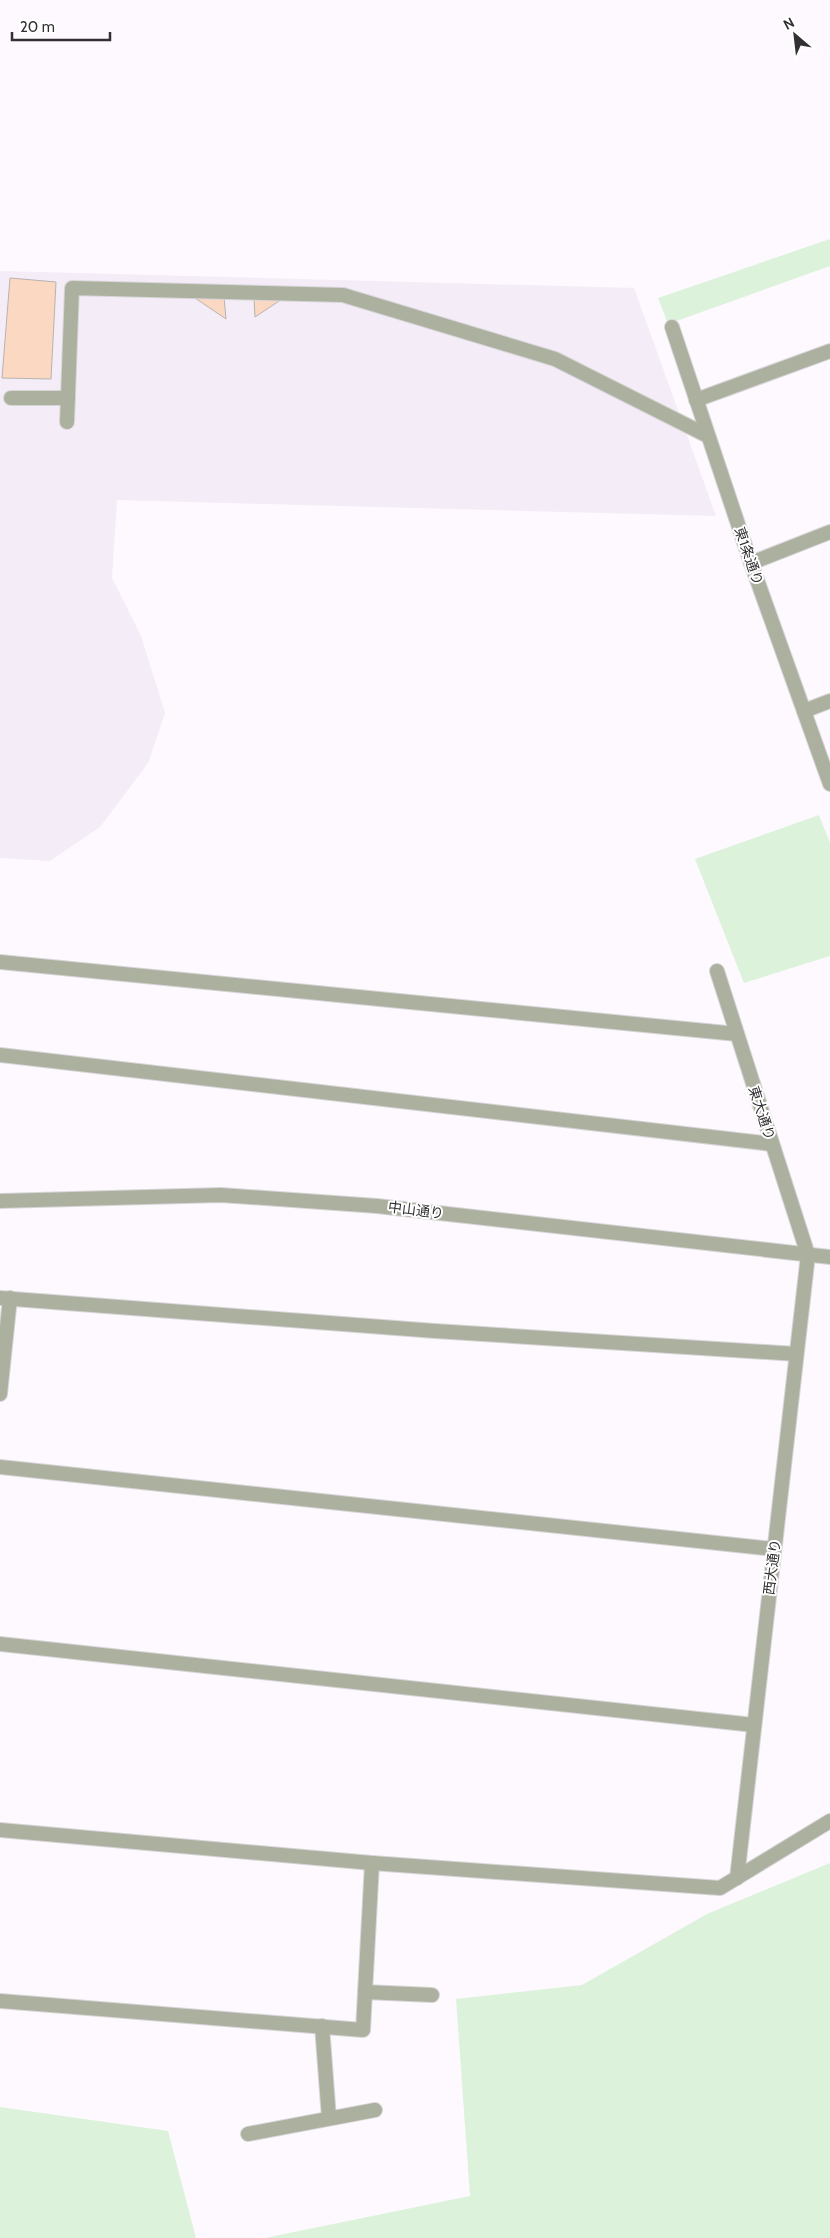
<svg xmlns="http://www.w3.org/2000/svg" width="830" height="2238" viewBox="0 0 830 2238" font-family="Cabin,'Noto Sans JP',sans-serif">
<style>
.built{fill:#f4ecf7}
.green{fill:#dcf2db}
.building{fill:#fbd8c2;stroke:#b8b3b0}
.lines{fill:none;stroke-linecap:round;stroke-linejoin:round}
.service-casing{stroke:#d8d5d9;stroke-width:16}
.minor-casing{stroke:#d8d5d9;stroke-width:16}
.service{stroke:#abb19e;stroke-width:14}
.minor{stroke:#abb19e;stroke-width:14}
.labels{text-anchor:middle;stroke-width:4;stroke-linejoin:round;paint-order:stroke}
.street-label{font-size:14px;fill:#323032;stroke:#fff}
</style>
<rect width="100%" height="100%" fill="#fdf9fe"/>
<!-- built -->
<path class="built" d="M0,271L634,288L716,516L117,500L112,578L141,636L165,713L148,763L100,827L50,861L0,858Z"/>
<!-- green -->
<g class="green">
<path d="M830,239V266L668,324L658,298Z"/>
<path d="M819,815L830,843V956L744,983L695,859Z"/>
<path d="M830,1863V2238H265L470,2196L456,1999L582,1985L707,1914Z"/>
<path d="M0,2107L168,2131L196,2238H0Z"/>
</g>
<!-- building -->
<g class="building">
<path d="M10,278L56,282L51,379L2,378Z"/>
<path d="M224,297L226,319L195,298Z"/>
<path d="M285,297L255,317L254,298Z"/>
</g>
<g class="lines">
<!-- service casing -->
<g class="service-casing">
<g id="service">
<path d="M11,398H68"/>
<path d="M67,422L72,288L343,295L555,359L708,436"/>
<path d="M365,1992L432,1995"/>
<path d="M322,2026L329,2118"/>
<path d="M248,2134L375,2110"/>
</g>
</g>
<!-- minor casing -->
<g class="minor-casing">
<g id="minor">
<path d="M672,327L751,563L830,784"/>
<path d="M696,400L830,351"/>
<path d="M751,563L830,532"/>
<path d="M804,711L830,701"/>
<path d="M0,962L737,1034"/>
<path d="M717,971L808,1255L737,1878"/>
<path d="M0,1055L772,1144"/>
<path d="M0,1201L221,1195L377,1206L830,1257"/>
<path d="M0,1298L435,1331L796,1354"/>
<path d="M0,1394L10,1298"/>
<path d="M0,1467L774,1549"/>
<path d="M0,1644L754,1725"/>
<path d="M0,1830L372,1863L720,1888L830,1821"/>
<path d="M0,2001L363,2030L372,1863"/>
</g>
</g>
<!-- service -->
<use href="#service" class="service"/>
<!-- minor -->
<use href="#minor" class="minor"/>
</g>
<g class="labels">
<!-- street labels -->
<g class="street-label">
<text transform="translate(749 556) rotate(71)" y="5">東1条通り</text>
<text transform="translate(762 1113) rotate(72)" y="5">東大通り</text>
<text transform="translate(416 1210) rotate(7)" y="5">中山通り</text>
<text transform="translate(772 1567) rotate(-83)" y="5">西大通り</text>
</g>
</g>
<!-- north arrow -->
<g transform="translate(795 35) rotate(332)" stroke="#ffffff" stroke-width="4" paint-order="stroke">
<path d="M0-4L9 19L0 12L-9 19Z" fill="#323032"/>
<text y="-8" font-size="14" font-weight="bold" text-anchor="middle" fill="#323032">N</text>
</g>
<!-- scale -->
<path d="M12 32v8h98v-8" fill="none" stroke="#323032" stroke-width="2.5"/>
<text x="20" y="32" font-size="15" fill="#323032" stroke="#ffffff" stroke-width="4" paint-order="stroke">20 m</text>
</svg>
